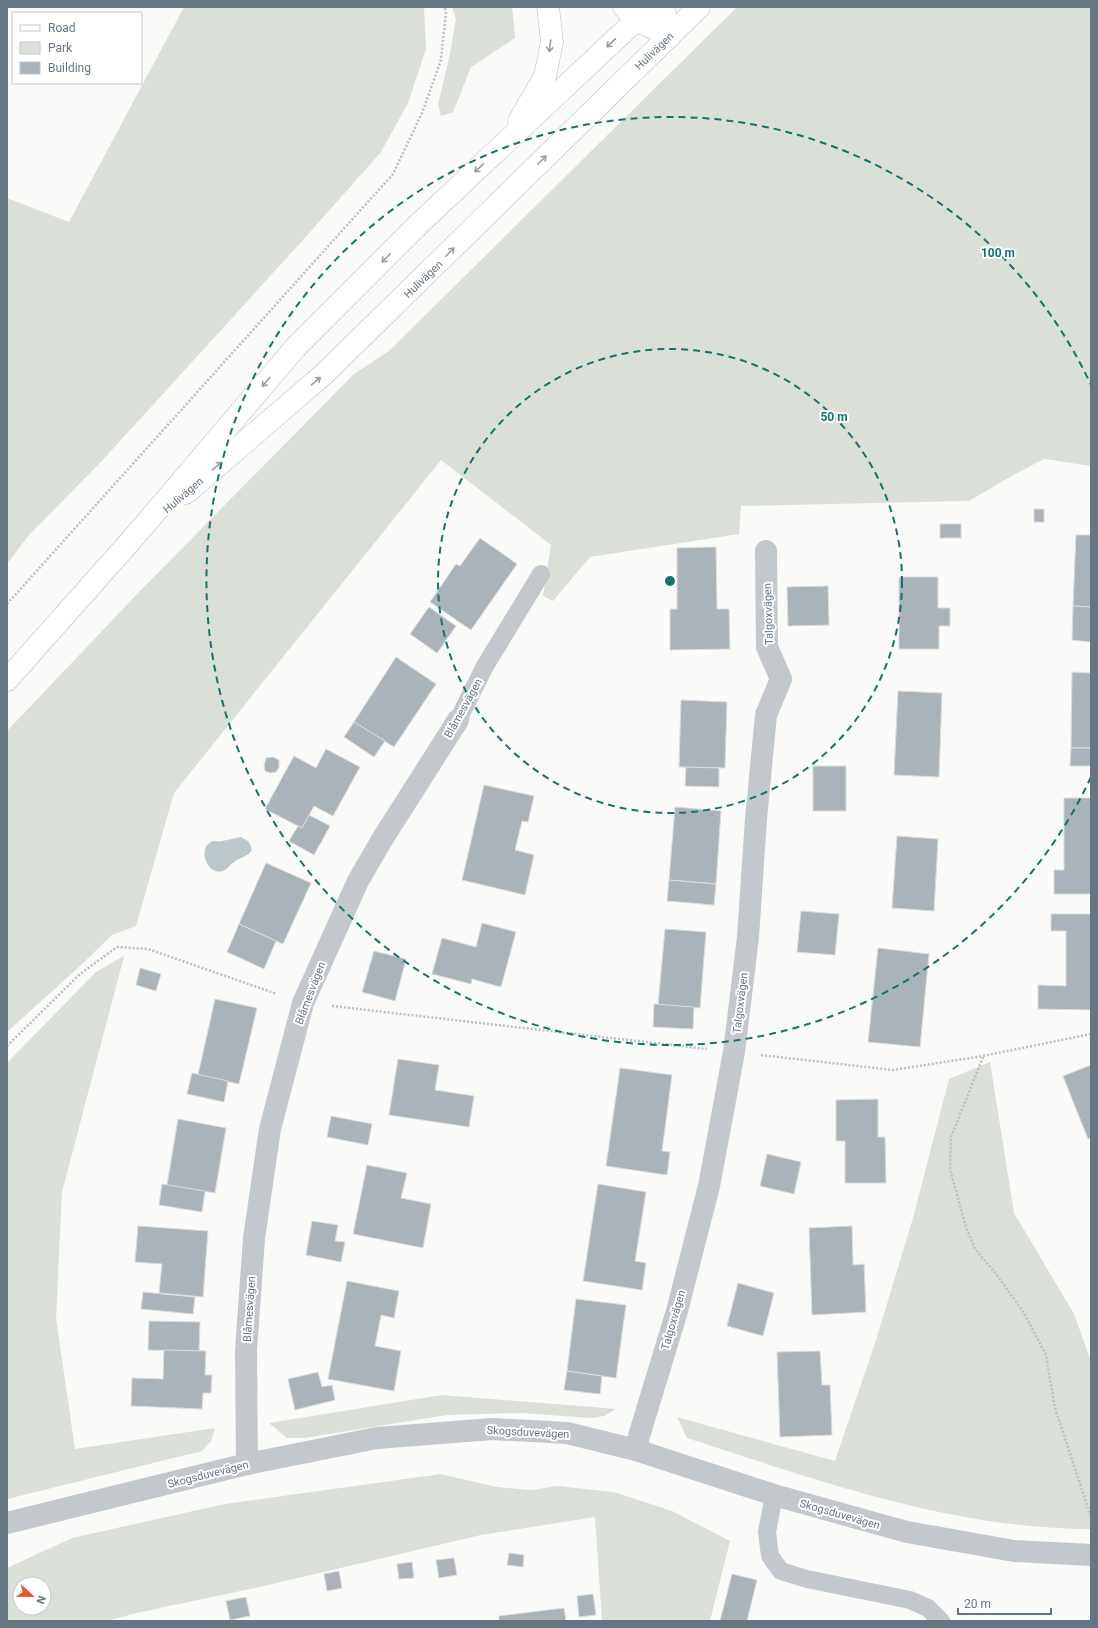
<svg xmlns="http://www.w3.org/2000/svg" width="1098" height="1628" viewBox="0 0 1098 1628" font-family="Roboto,sans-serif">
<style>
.green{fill:#dadfd7;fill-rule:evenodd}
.water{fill:#bbc7cb}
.building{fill:#aab3b9;stroke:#dcdcda}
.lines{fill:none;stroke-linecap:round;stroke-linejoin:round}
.secondary-casing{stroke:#b3babf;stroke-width:23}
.path{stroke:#bbbfc2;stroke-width:2.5;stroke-dasharray:2 2;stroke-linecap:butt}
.lane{stroke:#c3c8cc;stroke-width:18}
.street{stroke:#c3c8cc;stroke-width:22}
.secondary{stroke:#fff;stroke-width:22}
.oneway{stroke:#939fa8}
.ring{fill:none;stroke:#0f766e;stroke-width:2;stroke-dasharray:7 5}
.labels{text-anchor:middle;stroke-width:4;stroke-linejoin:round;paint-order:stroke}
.street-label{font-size:11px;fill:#657683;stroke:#fff}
.centre{fill:#0f766e;stroke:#fff;stroke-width:2}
.ring-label{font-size:12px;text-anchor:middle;font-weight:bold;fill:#0f766e;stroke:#fff;stroke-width:4;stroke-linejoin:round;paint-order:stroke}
</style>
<rect width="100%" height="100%" fill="#fafaf8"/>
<!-- green -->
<g class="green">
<path d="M184,7H424L426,49L408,103L381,152L303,240L100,463L29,535L7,564V198L69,222Z"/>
<path d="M452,7H512L515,38L471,67L453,112L441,116L438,104L450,54L456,19Z"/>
<path d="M737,7H1091V466L1044,459L1015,474L969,501L741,506L739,534L590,557L553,601L543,596L551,545L441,460L174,793L136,926L112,935L80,966L7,1032V731L140,591L354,374L389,351Z"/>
<path d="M124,956L62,1192L56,1318L75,1449L215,1428L211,1441L202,1451L7,1499V1063L96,972Z"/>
<path d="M990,1062L1014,1213L1074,1314L1091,1361V1529C952,1529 817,1480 687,1438L677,1417L835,1461L876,1340L913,1218L949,1079Z"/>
<path d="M442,1395L616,1409L604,1416L591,1418L523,1413L447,1415L304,1438H287L269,1423Z"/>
<path d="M441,1474L496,1487L532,1490L557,1486L614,1492L672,1511L730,1541L710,1621H602L595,1517L481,1535L264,1586L141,1612L106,1621H7V1568L72,1538L225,1504ZM20,1584H44V1608H20Z"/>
</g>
<!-- water -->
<path class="water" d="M241,837L249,842L252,850C246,858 242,856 234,862C231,864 228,868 225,870C209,879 195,848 213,841C216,841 220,842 222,841C229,840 235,838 241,837Z"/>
<!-- building -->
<g class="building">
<rect x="1034" y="509" width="10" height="13"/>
<rect x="940" y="524" width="21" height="14"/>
<path d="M1076,535H1091V607L1073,606Z"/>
<path d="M480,538L517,564L471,630L430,602L456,564L460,566Z"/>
<path d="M716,547L717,609H729L730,649L670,650V609H677V548Z"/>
<path d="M899,577H938V608H950V626H939V649H899Z"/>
<path d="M828,586L829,625L788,626L787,587Z"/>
<path d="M1073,606L1091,607V642L1072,640Z"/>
<path d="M429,607L456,626L437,653L410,634Z"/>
<path d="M396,657L436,684L394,747L354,722Z"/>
<path d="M1072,672L1091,673V748H1071Z"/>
<path d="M898,691L942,693L939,777L894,775Z"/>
<path d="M681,700L727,702L725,768L679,767Z"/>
<path d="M354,722L385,741L374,757L344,737Z"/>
<path d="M1071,748H1091V766H1070Z"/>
<path d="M326,749L360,767L333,816L314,806L302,828L265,809L294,756L316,768Z"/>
<path d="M273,757L279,760V767L276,772L270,773L265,771L264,765L266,758Z"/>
<rect x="813" y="766" width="33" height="45"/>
<path d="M686,767L719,768V787L685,786Z"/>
<path d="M484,785L534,796L528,822L522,821L515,850L534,855L525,895L462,880Z"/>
<path d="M1064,798H1091V894H1054V870H1064Z"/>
<path d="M675,807L721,811L716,884L669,880Z"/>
<path d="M309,815L330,826L314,855L289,841L298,826L302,828Z"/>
<path d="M897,836L938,839L934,911L892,908Z"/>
<path d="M266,863L311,883L283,944L239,924Z"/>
<path d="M669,880L716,884L714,905L667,901Z"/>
<path d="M801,911L839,914L835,955L797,952Z"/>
<path d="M1051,914H1091V1010L1038,1009V985L1066,986V931H1051Z"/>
<path d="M482,923L516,932L501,987L472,979L471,984L432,974L442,938L476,947Z"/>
<path d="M239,924L276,941L264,969L227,952Z"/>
<path d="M665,929L706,932L700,1008L658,1005Z"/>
<path d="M878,948L929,954L920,1047L868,1042Z"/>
<path d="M374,951L406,959L395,1001L362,992Z"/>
<path d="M140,968L161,974L156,991L136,985Z"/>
<path d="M215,999L257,1008L239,1084L198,1075Z"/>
<path d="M654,1004L694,1007L693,1029L653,1027Z"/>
<path d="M398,1059L439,1065L435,1090L474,1096L469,1127L389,1115Z"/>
<path d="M1091,1065V1138L1088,1139L1063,1076Z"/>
<path d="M620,1068L672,1075L662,1151L670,1152L667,1175L606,1166Z"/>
<path d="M192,1073L228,1081L224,1102L187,1094Z"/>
<path d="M878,1099V1137H885L886,1183H845V1141H836V1100Z"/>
<path d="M331,1116L372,1124L368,1145L327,1137Z"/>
<path d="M178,1119L226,1128L215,1193L167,1185Z"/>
<path d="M767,1154L801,1162L794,1194L760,1186Z"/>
<path d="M367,1165L407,1173L401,1198L431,1204L423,1248L353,1234Z"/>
<path d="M162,1184L205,1191L202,1212L159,1205Z"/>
<path d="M598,1184L646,1192L635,1261L646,1263L642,1290L583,1281Z"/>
<path d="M312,1221L338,1225L335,1241L345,1242L341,1262L306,1255Z"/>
<path d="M138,1226L208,1231L203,1297L159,1293L162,1264L135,1262Z"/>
<path d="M852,1226L853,1265L864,1264L866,1312L812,1315L809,1228Z"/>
<path d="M347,1281L399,1291L394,1318L381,1315L375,1346L401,1351L394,1391L328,1379Z"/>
<path d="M738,1283L774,1293L763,1336L727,1326Z"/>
<path d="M143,1292L195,1297L193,1314L141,1309Z"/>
<path d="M576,1299L626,1305L616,1378L567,1371Z"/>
<path d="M149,1321L200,1322L199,1351L148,1350Z"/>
<path d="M164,1350L206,1351L205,1375H212L211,1393H203L202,1409L131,1406L132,1378L163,1379Z"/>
<path d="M820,1351L822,1385H830L832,1435L780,1437L777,1352Z"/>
<path d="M567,1371L602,1376L600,1394L564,1390Z"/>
<path d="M318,1372L322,1387L332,1385L335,1400L295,1410L288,1379Z"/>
<path d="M509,1553L524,1555L523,1567L507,1565Z"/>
<path d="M454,1558L457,1575L439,1578L436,1560Z"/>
<path d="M412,1562L414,1578L399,1579L397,1564Z"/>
<path d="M339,1571L342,1588L327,1591L324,1574Z"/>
<path d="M732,1574L757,1580L747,1621H720Z"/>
<path d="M593,1594L596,1615L579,1617L577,1596Z"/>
<path d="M246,1597L250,1616L230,1620L226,1601Z"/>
<path d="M564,1608L566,1621H499V1616Z"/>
</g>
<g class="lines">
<!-- secondary casing -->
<g class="secondary-casing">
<g id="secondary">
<path d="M624,7L636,20L670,36"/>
<path d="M663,7L670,36"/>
<path d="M519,121L545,76L552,42L548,7"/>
<path d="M186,493L324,374L699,7"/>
<path d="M7,680L135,536L295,348L421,222L650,7"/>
</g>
</g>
<!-- path -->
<g class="path">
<path d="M7,604L393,174L422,113L441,60L446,11L444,7"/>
<path d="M332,1006L707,1049"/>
<path d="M7,1046L80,974L117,947L148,949L277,994"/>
<path d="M761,1055L893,1070L983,1056L1091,1034"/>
<path d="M983,1057L951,1137L950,1169L965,1224L975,1249L997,1275L1024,1313L1046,1355L1055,1408L1091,1517"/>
</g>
<!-- lane -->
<g class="lane">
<path d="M458,720L485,666L541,574"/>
<path d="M774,1495L767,1532L770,1556L781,1571L807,1579L910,1600L928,1608L941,1621"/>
</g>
<!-- street -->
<g class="street">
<path d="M636,1450L639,1436L677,1311L709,1186L734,1052L748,937L756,819L766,715L781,679L767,647L766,551"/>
<path d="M247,1464L246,1350L254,1238L270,1129L303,1003L358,881L383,838L458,720"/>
<path d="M7,1523L247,1464L377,1438L492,1429L567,1433L636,1450L774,1495L907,1532L1014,1551L1091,1555"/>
</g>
<!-- secondary -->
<use href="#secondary" class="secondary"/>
</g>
<!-- one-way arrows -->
<defs><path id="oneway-shaft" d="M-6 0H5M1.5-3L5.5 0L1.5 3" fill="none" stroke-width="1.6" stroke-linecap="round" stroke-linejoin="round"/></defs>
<g class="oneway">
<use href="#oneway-shaft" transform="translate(611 43) rotate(137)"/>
<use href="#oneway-shaft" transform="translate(550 46) rotate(97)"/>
<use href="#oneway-shaft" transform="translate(542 160) rotate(-45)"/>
<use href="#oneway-shaft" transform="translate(479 168) rotate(137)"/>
<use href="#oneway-shaft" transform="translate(450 252) rotate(-45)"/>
<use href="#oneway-shaft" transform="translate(386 258) rotate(135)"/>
<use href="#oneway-shaft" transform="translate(316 381) rotate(-40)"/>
<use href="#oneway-shaft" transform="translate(266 382) rotate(130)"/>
<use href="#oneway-shaft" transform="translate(217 466) rotate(-40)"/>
</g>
<!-- distance rings -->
<g class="ring">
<circle cx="670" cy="581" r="232"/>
<path d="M1091 777A464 464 0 1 1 1091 385"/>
</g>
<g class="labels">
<!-- street labels -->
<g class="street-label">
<text transform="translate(654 51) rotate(-44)" y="4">Hulivägen</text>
<text transform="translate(423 279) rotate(-44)" y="4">Hulivägen</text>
<text transform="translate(183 495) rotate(-40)" y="4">Hulivägen</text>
<text transform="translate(768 614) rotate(-92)" y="4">Talgoxvägen</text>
<text transform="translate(463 708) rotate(-61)" y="4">Blåmesvägen</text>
<text transform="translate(310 993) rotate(-69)" y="4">Blåmesvägen</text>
<text transform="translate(740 1003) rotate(-83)" y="4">Talgoxvägen</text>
<text transform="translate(249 1309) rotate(-86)" y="4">Blåmesvägen</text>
<text transform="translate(673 1320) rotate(-74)" y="4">Talgoxvägen</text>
<text transform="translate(528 1432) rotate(3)" y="4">Skogsduvevägen</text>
<text transform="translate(208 1474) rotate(-14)" y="4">Skogsduvevägen</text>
<text transform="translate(840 1514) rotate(16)" y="4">Skogsduvevägen</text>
</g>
</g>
<circle cx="670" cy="581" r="6" class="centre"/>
<g class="ring-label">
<text x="998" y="257">100 m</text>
<text x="834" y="421">50 m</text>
</g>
<!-- border -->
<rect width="1098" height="1628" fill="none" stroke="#657683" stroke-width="16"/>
<!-- legend -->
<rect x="12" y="12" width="130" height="72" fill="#ffffff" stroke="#c1c8cd"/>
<rect x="20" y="25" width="20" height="6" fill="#ffffff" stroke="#c1c8cd"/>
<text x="48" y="32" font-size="12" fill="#657683">Road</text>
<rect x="20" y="42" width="20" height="12" fill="#dadfd7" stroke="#c1c8cd"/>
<text x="48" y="52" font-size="12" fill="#657683">Park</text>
<rect x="20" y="62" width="20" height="12" fill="#aab3b9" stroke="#c1c8cd"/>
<text x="48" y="72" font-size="12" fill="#657683">Building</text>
<!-- north arrow -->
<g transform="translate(32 1596) rotate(112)"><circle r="19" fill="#ffffff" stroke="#c1c8cd"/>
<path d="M0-3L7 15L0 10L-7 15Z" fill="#e4572e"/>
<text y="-6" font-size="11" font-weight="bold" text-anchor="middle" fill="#657683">N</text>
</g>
<!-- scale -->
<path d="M958 1608v6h93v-6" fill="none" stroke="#657683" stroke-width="2"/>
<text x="964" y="1608" font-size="12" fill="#657683" stroke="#ffffff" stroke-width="3" paint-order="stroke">20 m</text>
</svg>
